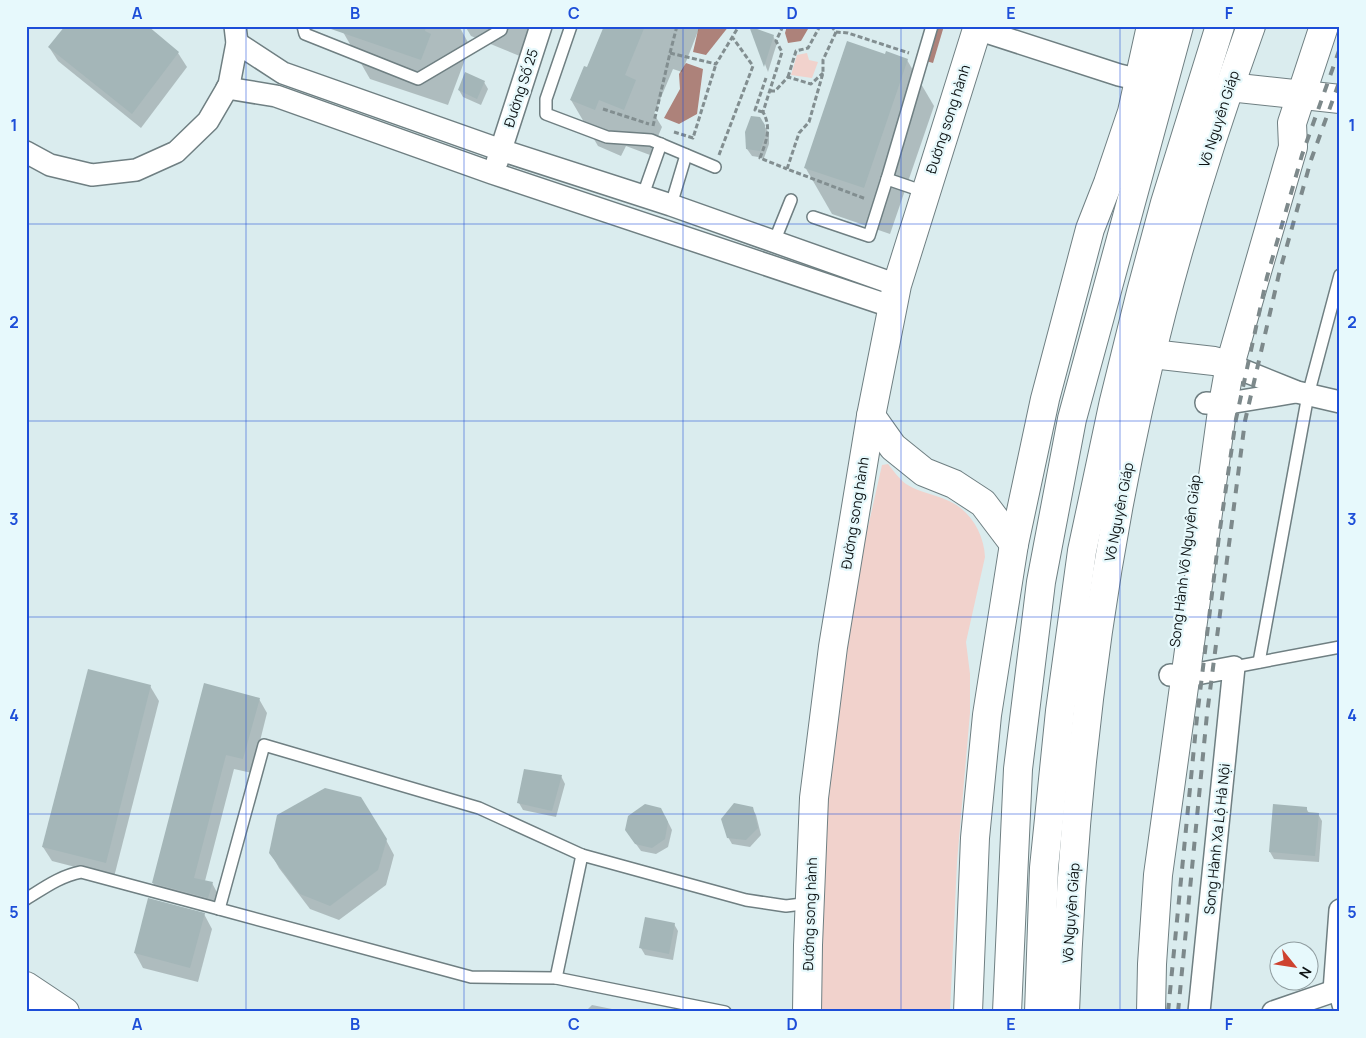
<svg xmlns="http://www.w3.org/2000/svg" width="1366" height="1038" viewBox="0 0 1366 1038" font-family="Manrope,sans-serif">
<style>
.green{fill:#f1d2cc}
.water{fill:#ad827a}
.shadow{fill:#0003}
.building{fill:#a4b6b8}
.lines{fill:none;stroke-linecap:round;stroke-linejoin:round}
.lane-casing{stroke:#6f7f82;stroke-width:14}
.street-casing{stroke:#6f7f82;stroke-width:24}
.secondary-casing{stroke:#6f7f82;stroke-width:30}
.primary-casing{stroke:#6f7f82;stroke-width:30}
.highway-casing{stroke:#6f7f82;stroke-width:30}
.path{stroke:#828e90;stroke-width:3;stroke-dasharray:5 2.5;stroke-linecap:butt}
.lane{stroke:#fff;stroke-width:11}
.street{stroke:#fff;stroke-width:21}
.secondary{stroke:#fff;stroke-width:28}
.primary{stroke:#fff;stroke-width:28}
.highway{stroke:#fff;stroke-width:28}
.rail{stroke:#7d898b;stroke-width:4;stroke-dasharray:9 9;stroke-linecap:butt}
.grid{fill:none;stroke:#1d4ed8;stroke-width:1;stroke-opacity:0.55}
.labels{text-anchor:middle;stroke-width:4.5;stroke-linejoin:round;paint-order:stroke}
.street-label{font-size:14px;fill:#0e1415;stroke:#e7f9fc}
.neatline{fill:none;stroke:#1d4ed8;stroke-width:2}
.grid-label{font-size:16px;text-anchor:middle;font-weight:bold;fill:#1d4ed8}
</style>
<rect width="100%" height="100%" fill="#daecee"/>
<!-- green -->
<g class="green">
<path d="M807,53L809,60L818,62L812,78L791,75L797,55Z"/>
<path d="M888,464C893,470 899,479 906,484C920,493 935,494 949,501C971,511 984,534 985,557L966,642L970,674V713L957,862L950,1012H816L826,790L847,620L882,465Z"/>
</g>
<!-- water -->
<g class="water">
<path d="M699,26H729L706,55L693,52Z"/>
<path d="M787,26H805L808,29L801,41L788,43L785,33Z"/>
<path d="M937,26H944L933,63L926,61Z"/>
<path d="M686,63L703,69L697,114L679,124L664,118L680,89L679,74Z"/>
</g>
<!-- shadow -->
<g class="shadow">
<path d="M345,26H459L470,46L448,105L370,79L343,32Z"/>
<path d="M465,26H540L527,59L471,36Z"/>
<path d="M606,26H700L682,72L673,69L654,114L662,127L650,155L626,146L621,156L598,146L571,100L588,69Z"/>
<path d="M751,28L773,36L777,43L768,72Z"/>
<path d="M49,47L178,53L187,67L141,128L58,61Z"/>
<path d="M886,56L907,60L934,106L890,234L832,214L805,167Z"/>
<path d="M484,82L488,89L481,105L463,97L459,90Z"/>
<path d="M759,118L769,133V144L764,158L752,156L747,149Z"/>
<path d="M205,685L259,699L267,713L252,773L234,769L205,881L212,883L220,898L216,912L162,898L153,883Z"/>
<path d="M150,686L159,701L114,877L52,861L43,847Z"/>
<path d="M561,776L565,784L556,817L523,810L519,803Z"/>
<path d="M1274,806L1306,808L1309,813L1318,814L1322,821L1319,862L1274,859L1270,852Z"/>
<path d="M752,808L756,815L761,835L750,847L732,844L728,837Z"/>
<path d="M665,816L672,830L668,847L656,854L641,851L631,837Z"/>
<path d="M386,840L394,855L386,885L339,920L310,909L279,868L270,852Z"/>
<path d="M204,914L212,929L198,982L143,968L135,953Z"/>
<path d="M674,924L678,931L673,960L645,955L641,948Z"/>
<path d="M592,1005L612,1009L614,1012H585Z"/>
</g>
<!-- building -->
<g class="building">
<path d="M65,26H148L179,52L132,114L48,47Z"/>
<path d="M331,26H426L425,31L431,34L421,60L331,29Z"/>
<path d="M604,26H645L625,75L636,80L624,110L599,100L595,110L570,100L584,66L587,67Z"/>
<path d="M749,26L774,35L764,67Z"/>
<path d="M847,41L885,54L886,51L908,59L864,188L804,168Z"/>
<path d="M465,72L485,81L477,99L458,90Z"/>
<path d="M751,116L760,117L765,125V136L760,151L746,149L745,132Z"/>
<path d="M88,669L151,685L106,863L42,847Z"/>
<path d="M204,683L260,698L243,759L226,755L194,878L213,882L208,898L152,883Z"/>
<path d="M524,769L562,775L552,811L517,803Z"/>
<path d="M325,788L361,797L387,839L378,870L330,906L300,894L269,853L277,815Z"/>
<path d="M734,803L753,807L758,828L746,840L727,838L721,819Z"/>
<path d="M645,804L661,808L668,822L665,839L652,848L635,844L625,830L628,816Z"/>
<path d="M1273,804L1307,807V812L1319,813L1315,856L1269,852Z"/>
<path d="M148,898L205,913L190,968L134,953Z"/>
<path d="M645,917L675,923L669,954L639,948Z"/>
</g>
<g class="lines">
<!-- lane casing -->
<g class="lane-casing">
<g id="lane">
<path d="M303,26L305,34L418,79L501,30L502,26"/>
<path d="M571,26L546,99V114L607,137L651,140L715,167"/>
<path d="M925,192L887,179L932,26"/>
<path d="M643,195L661,144"/>
<path d="M671,205L686,155"/>
<path d="M813,217L869,236L887,179"/>
<path d="M774,242L791,200"/>
<path d="M1259,662L1308,395L1340,275"/>
<path d="M1234,667L1340,647"/>
<path d="M582,855L479,808L264,745L219,909L471,977L556,978L725,1012"/>
<path d="M26,899C44,888 60,876 81,872L219,909"/>
<path d="M556,978L582,855L746,900L786,906L810,903"/>
<path d="M1334,991L1340,1012"/>
</g>
</g>
<!-- street casing -->
<g class="street-casing">
<g id="street">
<path d="M977,29L1119,75L1153,83"/>
<path d="M237,43L283,73L501,150L671,205L897,285"/>
<path d="M227,88L276,96L492,173L893,307"/>
<path d="M26,152L50,165L92,175L136,170L176,152L208,121L229,85L237,43L235,26"/>
<path d="M497,162L541,26"/>
<path d="M1230,365L1297,392L1340,402"/>
<path d="M1206,403L1223,404L1296,392"/>
<path d="M1170,675L1186,676L1234,667L1199,1012"/>
<path d="M1334,991L1340,910"/>
<path d="M1273,1012L1340,989"/>
</g>
</g>
<!-- secondary casing -->
<g class="secondary-casing">
<g id="secondary">
<path d="M1229,87L1340,99"/>
<path d="M1152,354L1214,361L1230,365"/>
<path d="M26,986L65,1012"/>
<path d="M807,1012L808,945L814,798L833,647L871,416L897,285L978,26"/>
<path d="M1151,1012L1152,964L1158,875L1223,404L1230,365L1293,147L1292,123L1324,26"/>
</g>
</g>
<!-- primary casing -->
<g class="primary-casing">
<path id="primary" d="M26,1003L35,1012"/>
</g>
<!-- highway casing -->
<g class="highway-casing">
<g id="highway">
<path d="M871,416L893,447L924,472L954,484L983,503L1014,544"/>
<path d="M968,1012L975,838L987,715L1014,544L1045,399L1090,229L1108,183L1132,112L1151,26"/>
<path d="M1007,1012L1018,769L1041,582L1072,419L1179,26"/>
<path d="M1039,1012L1044,868L1060,711L1082,551L1114,401L1141,292L1165,203L1220,26"/>
<path d="M1065,1012C1073,779 1103,537 1162,311C1187,215 1217,120 1251,26"/>
</g>
</g>
<!-- path -->
<g class="path">
<path d="M783,26L776,41L782,52L763,112C772,128 766,142 760,158L787,169"/>
<path d="M831,26L836,32L848,33L909,53"/>
<path d="M836,32L823,60V73L809,122L799,133L787,169L866,199"/>
<path d="M670,53L677,26"/>
<path d="M788,77L796,51L808,48L820,26"/>
<path d="M770,91H775L788,77L811,84L823,73"/>
<path d="M603,109L649,124"/>
<path d="M763,112L755,110L766,78"/>
<path d="M653,126L670,53L716,64L739,26"/>
<path d="M674,132L693,138L716,64"/>
<path d="M719,155L753,66L733,38"/>
</g>
<!-- lane -->
<use href="#lane" class="lane"/>
<!-- street -->
<use href="#street" class="street"/>
<!-- secondary -->
<use href="#secondary" class="secondary"/>
<!-- primary -->
<use href="#primary" class="primary"/>
<!-- highway -->
<use href="#highway" class="highway"/>
<!-- rail -->
<g class="rail">
<path d="M1168,1012L1197,717L1219,536L1236,419L1267,277L1302,155L1340,48"/>
<path d="M1178,1012L1207,714L1245,421L1279,274L1311,160L1340,80"/>
</g>
</g>
<!-- grid -->
<path class="grid" d="M246,26V1012M464,26V1012M683,26V1012M901,26V1012M1120,26V1012M26,224H1340M26,421H1340M26,617H1340M26,814H1340"/>
<g class="labels">
<!-- street labels -->
<g class="street-label">
<text transform="translate(521 88) rotate(-72)" y="5">Đường Số 25</text>
<text transform="translate(948 119) rotate(-72)" y="5">Đường song hành</text>
<text transform="translate(1219 119) rotate(-72)" y="5">Võ Nguyên Giáp</text>
<text transform="translate(1119 512) rotate(-79)" y="5">Võ Nguyên Giáp</text>
<text transform="translate(855 513) rotate(-81)" y="5">Đường song hành</text>
<text transform="translate(1185 561) rotate(-83)" y="5">Song Hành Võ Nguyên Giáp</text>
<text transform="translate(1217 839) rotate(-84)" y="5">Song Hành Xa Lộ Hà Nội</text>
<text transform="translate(1071 913) rotate(-86)" y="5">Võ Nguyên Giáp</text>
<text transform="translate(810 914) rotate(-88)" y="5">Đường song hành</text>
</g>
</g>
<!-- border -->
<rect width="1366" height="1038" fill="none" stroke="#e7f9fc" stroke-width="55"/>
<!-- north arrow -->
<g transform="translate(1294 966) rotate(120)"><circle r="24" fill="#e7f9fc" stroke="#909da0"/>
<path d="M0-4L9 19L0 12L-9 19Z" fill="#ce422f"/>
<text y="-8" font-size="14" font-weight="bold" text-anchor="middle" fill="#0e1415">N</text>
</g>
<rect x="28" y="28" width="1310" height="982" class="neatline"/>
<g class="grid-label">
<text x="137" y="19">A</text>
<text x="355" y="19">B</text>
<text x="574" y="19">C</text>
<text x="792" y="19">D</text>
<text x="1011" y="19">E</text>
<text x="1229" y="19">F</text>
<text x="14" y="131">1</text>
<text x="1352" y="131">1</text>
<text x="14" y="328">2</text>
<text x="1352" y="328">2</text>
<text x="14" y="525">3</text>
<text x="1352" y="525">3</text>
<text x="14" y="721">4</text>
<text x="1352" y="721">4</text>
<text x="14" y="918">5</text>
<text x="1352" y="918">5</text>
<text x="137" y="1030">A</text>
<text x="355" y="1030">B</text>
<text x="574" y="1030">C</text>
<text x="792" y="1030">D</text>
<text x="1011" y="1030">E</text>
<text x="1229" y="1030">F</text>
</g>
</svg>
